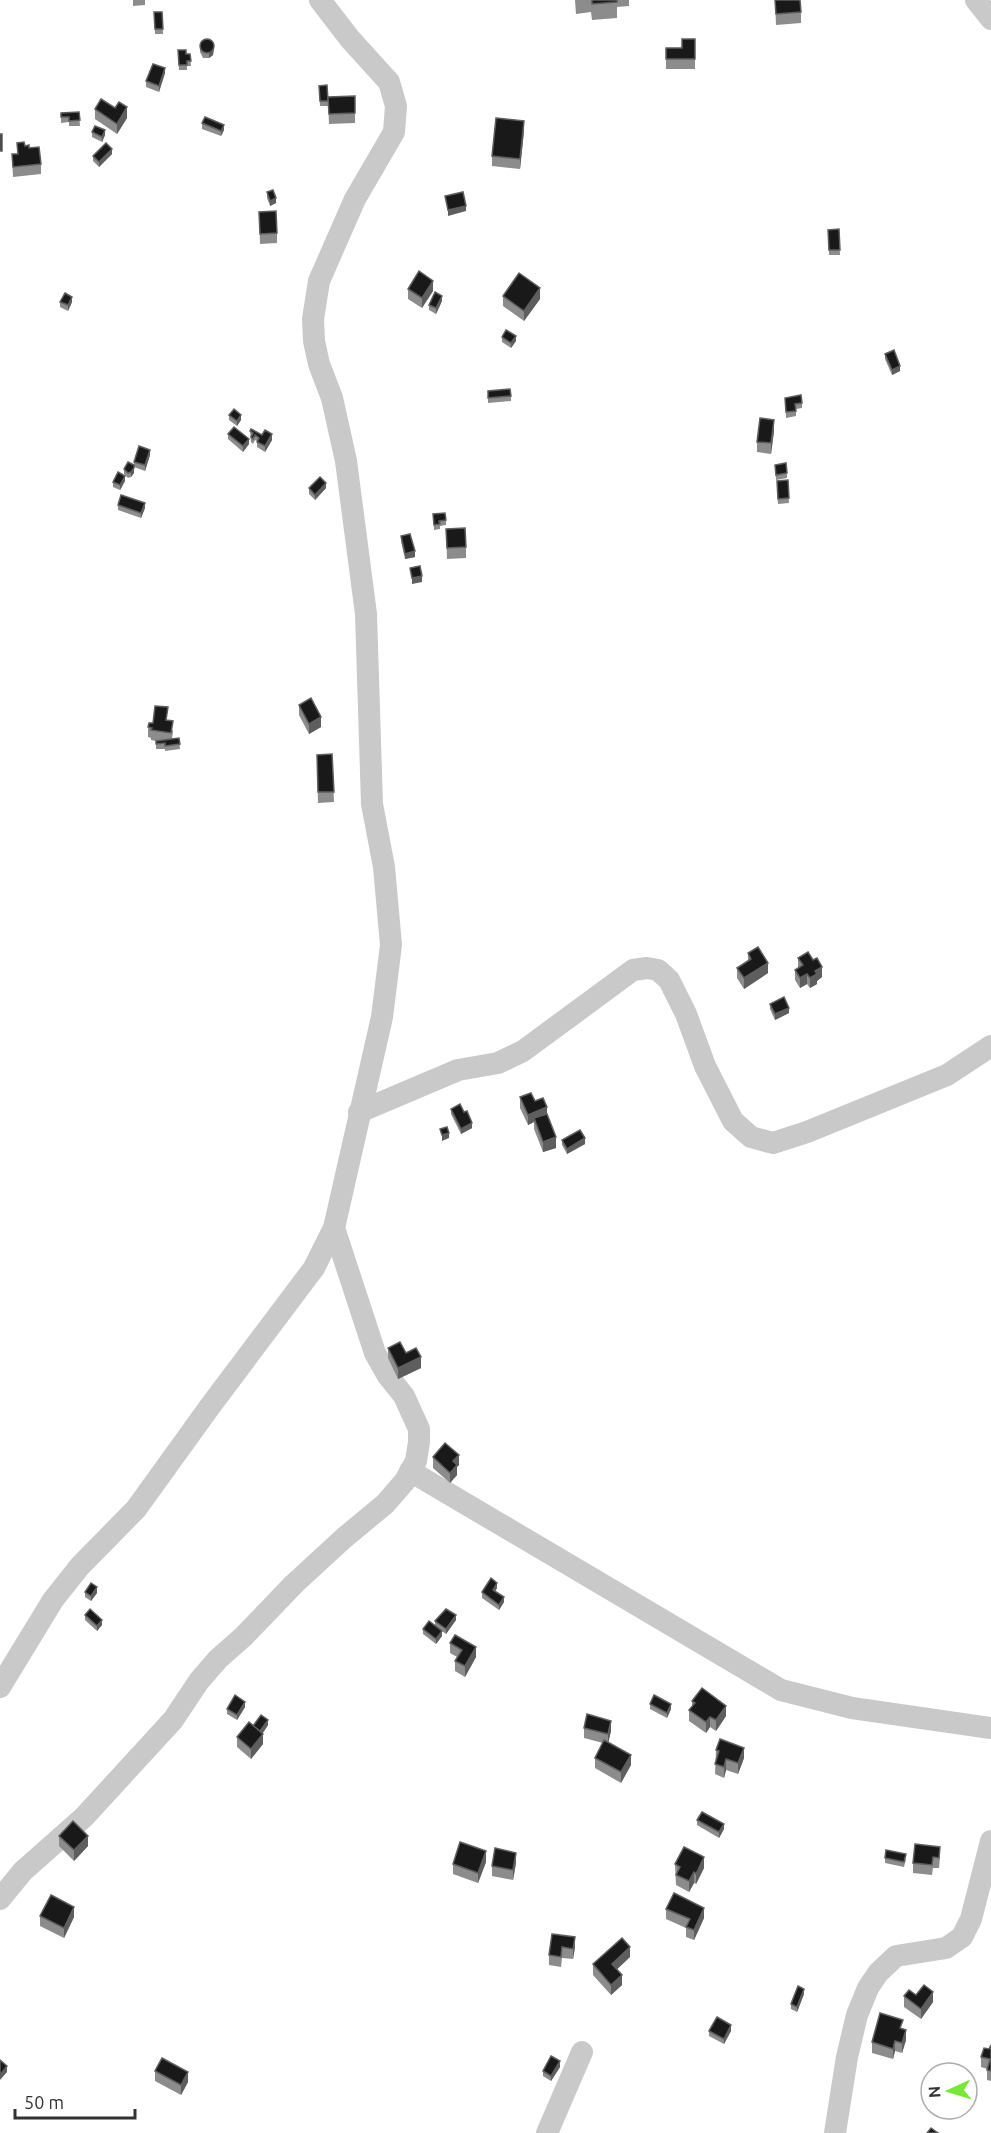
<svg xmlns="http://www.w3.org/2000/svg" width="991" height="2133" viewBox="0 0 991 2133" font-family="Ubuntu,sans-serif">
<style>
.lines{fill:none;stroke-linecap:round;stroke-linejoin:round}
.minor{stroke:#c9c9c9;stroke-width:22}
.wall{fill:#8c8c8c}
.shaded-wall{fill:#5e5e5e}
.building{fill:#191919;stroke:#5e5e5e;stroke-width:1.5}
</style>
<rect width="100%" height="100%" fill="#fff"/>
<g class="lines">
<!-- minor -->
<g class="minor">
<path d="M976,0L991,19"/>
<path d="M359,1112L458,1070L498,1063L523,1051L633,970L647,968L658,970L669,980L686,1014L705,1066L733,1121L751,1137L773,1143L807,1132L947,1075L991,1046"/>
<path d="M410,1471L781,1690L852,1708L991,1728"/>
<path d="M0,1687L53,1600L80,1566L136,1509L211,1405L314,1268L334,1228L382,1017L391,945L384,867L372,804L366,614L346,461L332,398L319,364L314,341L313,319L319,281L355,199L394,132L396,106L389,82L350,39L320,0"/>
<path d="M0,1899L23,1871L84,1817L173,1720L199,1681L218,1659L243,1637L294,1584L344,1538L385,1504L405,1481L416,1461L419,1442V1429L404,1396L388,1376L375,1353L334,1228"/>
<path d="M547,2133L582,2052"/>
<path d="M835,2133L847,2057L857,2015L868,1988L878,1973L896,1956L946,1948L962,1937L971,1919L991,1841"/>
</g>
</g>
<!-- wall -->
<g class="wall">
<path d="M133,0H145V5L133,6Z"/>
<path d="M575,0H629V6L617,7V18L592,20L591,12L576,14Z"/>
<path d="M775,0L801,12V23L776,25Z"/>
<path d="M154,12H162L163,34H155Z"/>
<path d="M695,39V69H666V48H682Z"/>
<path d="M200,47L214,50L213,55L209,58H203L200,52Z"/>
<path d="M178,50L186,54H190L191,66H187V70H179Z"/>
<path d="M165,73L159,92L146,87V81Z"/>
<path d="M327,85L328,106H320L319,86Z"/>
<path d="M355,96V123L329,124L328,97Z"/>
<path d="M115,108L127,118L117,134L95,119V109Z"/>
<path d="M79,112L80,126H69V122L61,123V113Z"/>
<path d="M202,123L224,130L221,136L202,129Z"/>
<path d="M524,131L520,169L492,166V156Z"/>
<path d="M92,132L105,135L102,142L92,137Z"/>
<path d="M17,143L29,148L41,164V174L13,177L12,154H17Z"/>
<path d="M112,154L99,167L93,161V156Z"/>
<path d="M267,192L276,203L270,206L267,198Z"/>
<path d="M259,212L277,233V243L260,244Z"/>
<path d="M839,229L840,255H829L828,230Z"/>
<path d="M408,289L433,291L422,308L408,299Z"/>
<path d="M503,296L540,299L524,321L503,306Z"/>
<path d="M442,301L436,314L429,310V305Z"/>
<path d="M60,302H72L68,311L60,307Z"/>
<path d="M502,337L516,341L511,348L502,342Z"/>
<path d="M885,354L900,371L892,375L885,359Z"/>
<path d="M488,391L511,396V401L488,403Z"/>
<path d="M785,398L802,403V408L796,409V416L786,418Z"/>
<path d="M229,415L241,420L237,426L229,420Z"/>
<path d="M250,431L272,440L265,452L257,447V441L255,440L253,444L251,442Z"/>
<path d="M774,431L771,454L757,452V442Z"/>
<path d="M228,434L249,444L243,452L228,439Z"/>
<path d="M150,455L145,471L134,467V473L131,477L128,478L124,474V469L134,465V462Z"/>
<path d="M775,465L787,473V478L776,480Z"/>
<path d="M788,480L789,503L778,504L777,486Z"/>
<path d="M125,481L120,490L113,487V482Z"/>
<path d="M309,488H326L315,500L309,494Z"/>
<path d="M118,505L145,508L141,518L118,510Z"/>
<path d="M433,514L446,520V525L440,526V529L434,530Z"/>
<path d="M446,529L466,547V558L447,559Z"/>
<path d="M401,536L415,557L405,559L401,541Z"/>
<path d="M299,705L321,727L309,734L299,715Z"/>
<path d="M167,720L173,731L172,739L179,738L180,749L165,751V749H156V741L151,740V738L148,737V727L153,723Z"/>
<path d="M332,754L334,802L318,803L317,755Z"/>
<path d="M748,953L768,973L744,989L737,978V968L748,961Z"/>
<path d="M798,958L822,977L817,981V984L810,988L807,984L800,988L795,980V970L798,968Z"/>
<path d="M770,1004L789,1013L775,1020L770,1009Z"/>
<path d="M520,1097L535,1101L547,1114L556,1148L543,1152L534,1129V1122L528,1125L520,1108Z"/>
<path d="M451,1109L464,1112L472,1128L461,1134L451,1114Z"/>
<path d="M562,1140L585,1144L567,1154L562,1145Z"/>
<path d="M388,1348L406,1353L421,1368L398,1379L388,1358Z"/>
<path d="M433,1457L459,1465L457,1467V1475L450,1483L433,1468Z"/>
<path d="M497,1588L495,1591L504,1602L499,1610L482,1598V1592Z"/>
<path d="M85,1592L97,1593L91,1601L85,1597Z"/>
<path d="M85,1615L102,1625L97,1631L85,1620Z"/>
<path d="M456,1620L446,1634L442,1631V1636L436,1644L423,1634V1629L435,1625V1621Z"/>
<path d="M450,1643L476,1657L465,1677L455,1671V1661L457,1657L450,1653Z"/>
<path d="M692,1701L726,1716L716,1731L710,1727L706,1733L689,1721V1710L692,1706Z"/>
<path d="M650,1704L671,1709L667,1718L650,1709Z"/>
<path d="M245,1707L237,1720L227,1714V1709Z"/>
<path d="M268,1725L263,1733V1744L251,1759L237,1747V1737Z"/>
<path d="M584,1728L611,1731L608,1743L631,1765L621,1783L595,1768V1758L603,1743L584,1738Z"/>
<path d="M716,1750L744,1758L738,1774L726,1770L724,1778L715,1774Z"/>
<path d="M697,1820L724,1829L719,1838L697,1825Z"/>
<path d="M59,1836L88,1846L74,1861L59,1846Z"/>
<path d="M915,1844L940,1857L939,1868H933L932,1875L913,1873V1863Z"/>
<path d="M885,1858L906,1859L904,1867L885,1863Z"/>
<path d="M486,1862L478,1883L453,1874V1864Z"/>
<path d="M516,1863L513,1880L492,1876V1866Z"/>
<path d="M675,1864L704,1868L696,1884L694,1883L689,1892L676,1885Z"/>
<path d="M666,1909L704,1918L694,1940L686,1937V1928L666,1919Z"/>
<path d="M40,1916L74,1917L64,1938L40,1926Z"/>
<path d="M552,1934L575,1947L573,1959L562,1958L561,1967L549,1965V1955Z"/>
<path d="M630,1957L617,1969L622,1985L611,1995L593,1975V1964Z"/>
<path d="M804,1994L797,2012L791,2009V2004Z"/>
<path d="M916,1995L933,2002L921,2019L904,2007V1996Z"/>
<path d="M903,2029L906,2040L902,2053L895,2051L893,2059L872,2053V2042Z"/>
<path d="M709,2031H731L724,2044L709,2036Z"/>
<path d="M991,2045V2081L987,2080V2069L981,2067V2057L989,2049Z"/>
<path d="M560,2067L551,2081L543,2076V2071Z"/>
<path d="M155,2071L188,2082L181,2095L155,2081Z"/>
</g>
<!-- shaded-wall -->
<g class="shaded-wall">
<path d="M214,45L213,55L209,58V53Z"/>
<path d="M165,68V73L159,92V86Z"/>
<path d="M127,107V118L117,134V124Z"/>
<path d="M524,121V131L520,169V159Z"/>
<path d="M224,125V130L221,136V131Z"/>
<path d="M105,130V135L102,142V137Z"/>
<path d="M112,149V154L99,167V162Z"/>
<path d="M276,198V203L270,206V201Z"/>
<path d="M466,206V211L448,216V210Z"/>
<path d="M433,281V291L422,308V298Z"/>
<path d="M540,288V299L524,321V311Z"/>
<path d="M442,296V301L436,314V308Z"/>
<path d="M72,297V302L68,311V305Z"/>
<path d="M516,336V341L511,348V343Z"/>
<path d="M900,366V371L892,375V370Z"/>
<path d="M241,415V420L237,426V421Z"/>
<path d="M774,420V431L771,454V443Z"/>
<path d="M272,434V440L265,452V446Z"/>
<path d="M249,439V444L243,452V446Z"/>
<path d="M150,450V455L145,471V465Z"/>
<path d="M134,468V473L131,477V472Z"/>
<path d="M125,476V481L120,490V485Z"/>
<path d="M326,483V488L315,500V495Z"/>
<path d="M145,503V508L141,518V513Z"/>
<path d="M415,551V557L405,559V554Z"/>
<path d="M422,576V582L412,584V578Z"/>
<path d="M321,717V727L309,734V724Z"/>
<path d="M768,963V973L744,989V978Z"/>
<path d="M822,967V977L817,981V984L810,988V978L815,971Z"/>
<path d="M807,974V984L800,988V978Z"/>
<path d="M789,1008V1013L775,1020V1014Z"/>
<path d="M547,1107V1117L534,1118V1122L528,1125V1115Z"/>
<path d="M472,1123V1128L461,1134V1129Z"/>
<path d="M449,1133V1138L442,1141V1135Z"/>
<path d="M556,1137V1148L543,1152V1142Z"/>
<path d="M585,1138V1144L567,1154V1149Z"/>
<path d="M421,1357V1368L398,1379V1368Z"/>
<path d="M459,1455V1465L457,1467V1475L450,1483V1473L453,1461Z"/>
<path d="M497,1583V1588L493,1595V1590Z"/>
<path d="M97,1587V1593L91,1601V1596Z"/>
<path d="M504,1597V1602L499,1610V1605Z"/>
<path d="M456,1615V1620L446,1634V1629Z"/>
<path d="M102,1620V1625L97,1631V1626Z"/>
<path d="M442,1631V1636L436,1644V1639Z"/>
<path d="M476,1647V1657L465,1677V1666Z"/>
<path d="M245,1702V1707L237,1720V1715Z"/>
<path d="M671,1704V1709L667,1718V1713Z"/>
<path d="M726,1706V1716L716,1731V1720Z"/>
<path d="M710,1717V1727L706,1733V1722Z"/>
<path d="M268,1720V1725L260,1737V1732Z"/>
<path d="M611,1721V1731L608,1744V1734Z"/>
<path d="M263,1734V1744L251,1759V1749Z"/>
<path d="M744,1748V1758L738,1774V1763Z"/>
<path d="M631,1755V1765L621,1783V1772Z"/>
<path d="M726,1759V1770L724,1778V1767Z"/>
<path d="M724,1824V1829L719,1838V1832Z"/>
<path d="M88,1836V1846L74,1861V1850Z"/>
<path d="M486,1851V1862L478,1883V1873Z"/>
<path d="M516,1853V1863L513,1880V1870Z"/>
<path d="M704,1857V1868L696,1884V1874Z"/>
<path d="M694,1872V1883L689,1892V1881Z"/>
<path d="M74,1907V1917L64,1938V1928Z"/>
<path d="M704,1908V1918L694,1940V1930Z"/>
<path d="M575,1937V1947L573,1959V1949Z"/>
<path d="M630,1947V1957L612,1974V1964Z"/>
<path d="M622,1975V1985L611,1995V1985Z"/>
<path d="M804,1989V1994L797,2012V2007Z"/>
<path d="M933,1992V2002L921,2019V2009Z"/>
<path d="M731,2025V2031L724,2044V2039Z"/>
<path d="M906,2030V2040L902,2053V2043Z"/>
<path d="M895,2041V2051L893,2059V2049Z"/>
<path d="M560,2061V2067L551,2081V2076Z"/>
<path d="M7,2066V2072L0,2080V2075Z"/>
<path d="M188,2072V2082L181,2095V2085Z"/>
</g>
<!-- building -->
<g class="building">
<path d="M592,0H617V2L592,4Z"/>
<path d="M775,0H800L801,12L776,14Z"/>
<path d="M154,12H162L163,29H155Z"/>
<path d="M682,39H695V59H666V48H682Z"/>
<circle cx="207" cy="46" r="7"/>
<path d="M178,50H186V54H190L191,61H187V65H179Z"/>
<path d="M153,64L165,68L159,86L146,81Z"/>
<path d="M327,85L328,101H320L319,86Z"/>
<path d="M355,96V113L329,114L328,97Z"/>
<path d="M101,99L115,108L119,102L127,107L117,124L95,109Z"/>
<path d="M79,112L80,120L69,121V117H61V113Z"/>
<path d="M205,117L224,125L221,131L202,123Z"/>
<path d="M496,118L524,121L520,159L492,156Z"/>
<path d="M95,126L105,130L102,137L92,132Z"/>
<rect x="0" y="134" width="2" height="17"/>
<path d="M24,142L25,146L29,145V148L39,147L41,164L13,167L12,154H18L17,143Z"/>
<path d="M106,143L112,149L99,162L93,156Z"/>
<path d="M273,190L276,198L270,201L267,192Z"/>
<path d="M463,192L466,206L448,210L445,196Z"/>
<path d="M276,211L277,233L260,234L259,212Z"/>
<path d="M839,229L840,250H829L828,230Z"/>
<path d="M419,271L433,281L422,298L408,289Z"/>
<path d="M519,273L540,288L524,311L503,296Z"/>
<path d="M435,292L442,296L436,308L429,305Z"/>
<path d="M65,293L72,297L68,305L60,302Z"/>
<path d="M506,330L516,336L511,343L502,337Z"/>
<path d="M894,350L900,366L892,370L885,354Z"/>
<path d="M510,389L511,396L488,398V391Z"/>
<path d="M801,395L802,403L795,404L796,411L786,412L785,398Z"/>
<path d="M234,409L241,415L237,421L229,415Z"/>
<path d="M760,418L774,420L771,443L757,442Z"/>
<path d="M234,427L249,439L243,446L228,434Z"/>
<path d="M251,429L262,435L265,430L272,434L265,446L257,442L259,438L255,435L253,439L251,437L253,433L250,431Z"/>
<path d="M139,446L150,450L145,465L134,462Z"/>
<path d="M128,462L134,465V468L131,472L128,473L124,469Z"/>
<path d="M786,463L787,473L776,475L775,465Z"/>
<path d="M118,472L125,476L120,485L113,482Z"/>
<path d="M320,477L326,483L315,495L309,488Z"/>
<path d="M788,480L789,498L778,499L777,481Z"/>
<path d="M121,495L145,503L141,513L118,505Z"/>
<path d="M445,513L446,520L439,521L440,524L434,525L433,514Z"/>
<path d="M465,528L466,547L447,548L446,529Z"/>
<path d="M410,534L415,551L405,554L401,536Z"/>
<path d="M420,566L422,576L412,578L410,568Z"/>
<path d="M311,698L321,717L309,724L299,705Z"/>
<path d="M155,706L168,707L166,720L173,721L171,733L151,730L152,728L148,727L149,723H153Z"/>
<path d="M179,738L180,744L165,746V743L156,744V741Z"/>
<path d="M332,754L334,792H318L317,755Z"/>
<path d="M758,947L768,963L744,978L737,968L751,959L748,953Z"/>
<path d="M808,952L813,960L817,958L822,967L815,971L817,974L810,978L807,974L800,978L795,970L803,965L798,958Z"/>
<path d="M784,997L789,1008L775,1014L770,1004Z"/>
<path d="M531,1093L535,1101L543,1098L547,1107L528,1115L520,1097Z"/>
<path d="M460,1104L464,1112L467,1111L472,1123L461,1129L451,1109Z"/>
<path d="M547,1114L556,1137L543,1142L534,1118Z"/>
<path d="M447,1127L449,1133L442,1135L440,1129Z"/>
<path d="M580,1130L585,1138L567,1149L562,1140Z"/>
<path d="M400,1342L406,1353L416,1348L421,1357L398,1368L388,1348Z"/>
<path d="M445,1443L459,1455L453,1461L457,1465L450,1473L433,1457Z"/>
<path d="M491,1578L497,1583L493,1590L504,1597L499,1605L482,1592Z"/>
<path d="M91,1583L97,1587L91,1596L85,1592Z"/>
<path d="M90,1609L102,1620L97,1626L85,1615Z"/>
<path d="M446,1609L456,1615L446,1629L435,1621Z"/>
<path d="M429,1621L442,1631L436,1639L423,1629Z"/>
<path d="M455,1635L476,1647L465,1666L455,1661L462,1650L450,1643Z"/>
<path d="M702,1688L726,1706L716,1720L710,1717L706,1722L689,1710L695,1703L692,1701Z"/>
<path d="M235,1695L245,1702L237,1715L227,1709Z"/>
<path d="M654,1695L671,1704L667,1713L650,1704Z"/>
<path d="M587,1714L611,1721L608,1734L584,1728Z"/>
<path d="M261,1715L268,1720L260,1731L253,1726Z"/>
<path d="M249,1722L263,1734L251,1749L237,1737Z"/>
<path d="M720,1739L744,1748L738,1763L726,1759L724,1767L715,1764L719,1751L716,1750Z"/>
<path d="M604,1740L631,1755L621,1772L595,1758Z"/>
<path d="M702,1812L724,1824L719,1832L697,1820Z"/>
<path d="M73,1821L88,1836L74,1850L59,1836Z"/>
<path d="M460,1842L486,1851L478,1873L453,1864Z"/>
<path d="M915,1844L940,1847L939,1858L933,1857L932,1865L913,1863Z"/>
<path d="M684,1847L704,1857L696,1874L694,1872L689,1881L676,1875L680,1867L675,1864Z"/>
<path d="M495,1848L516,1853L513,1870L492,1866Z"/>
<path d="M886,1850L906,1854L904,1862L885,1858Z"/>
<path d="M674,1893L704,1908L694,1930L686,1927L690,1919L666,1909Z"/>
<path d="M51,1895L74,1907L64,1928L40,1916Z"/>
<path d="M552,1934L575,1937L573,1949L562,1947L561,1957L549,1955Z"/>
<path d="M622,1938L630,1947L612,1964L622,1975L611,1985L593,1964Z"/>
<path d="M924,1985L933,1992L921,2009L904,1996L909,1990L916,1995Z"/>
<path d="M798,1986L804,1989L797,2007L791,2004Z"/>
<path d="M880,2013L903,2020L900,2028L906,2030L902,2043L895,2041L893,2049L872,2042Z"/>
<path d="M717,2017L731,2025L724,2039L709,2031Z"/>
<path d="M991,2045V2071L987,2070L990,2059L981,2057L984,2048L989,2049Z"/>
<path d="M551,2056L560,2061L551,2076L543,2071Z"/>
<path d="M162,2058L188,2072L181,2085L155,2071Z"/>
<path d="M0,2060L7,2066L0,2075Z"/>
<path d="M931,2128L938,2133H927Z"/>
</g>
<!-- north arrow -->
<g transform="translate(949 2091) rotate(266)"><circle r="28" fill="#ffffff" stroke="#adadad" stroke-width="1.5"/>
<path d="M0-4.5L10 22L0 15L-10 22Z" fill="#77e836"/>
<text y="-9" font-size="16" font-weight="bold" text-anchor="middle" fill="#323232">N</text>
</g>
<!-- scale -->
<path d="M15 2109v9h120v-9" fill="none" stroke="#323232" stroke-width="3"/>
<text x="24" y="2109" font-size="18" fill="#323232" stroke="#ffffff" stroke-width="4.5" paint-order="stroke">50 m</text>
</svg>
